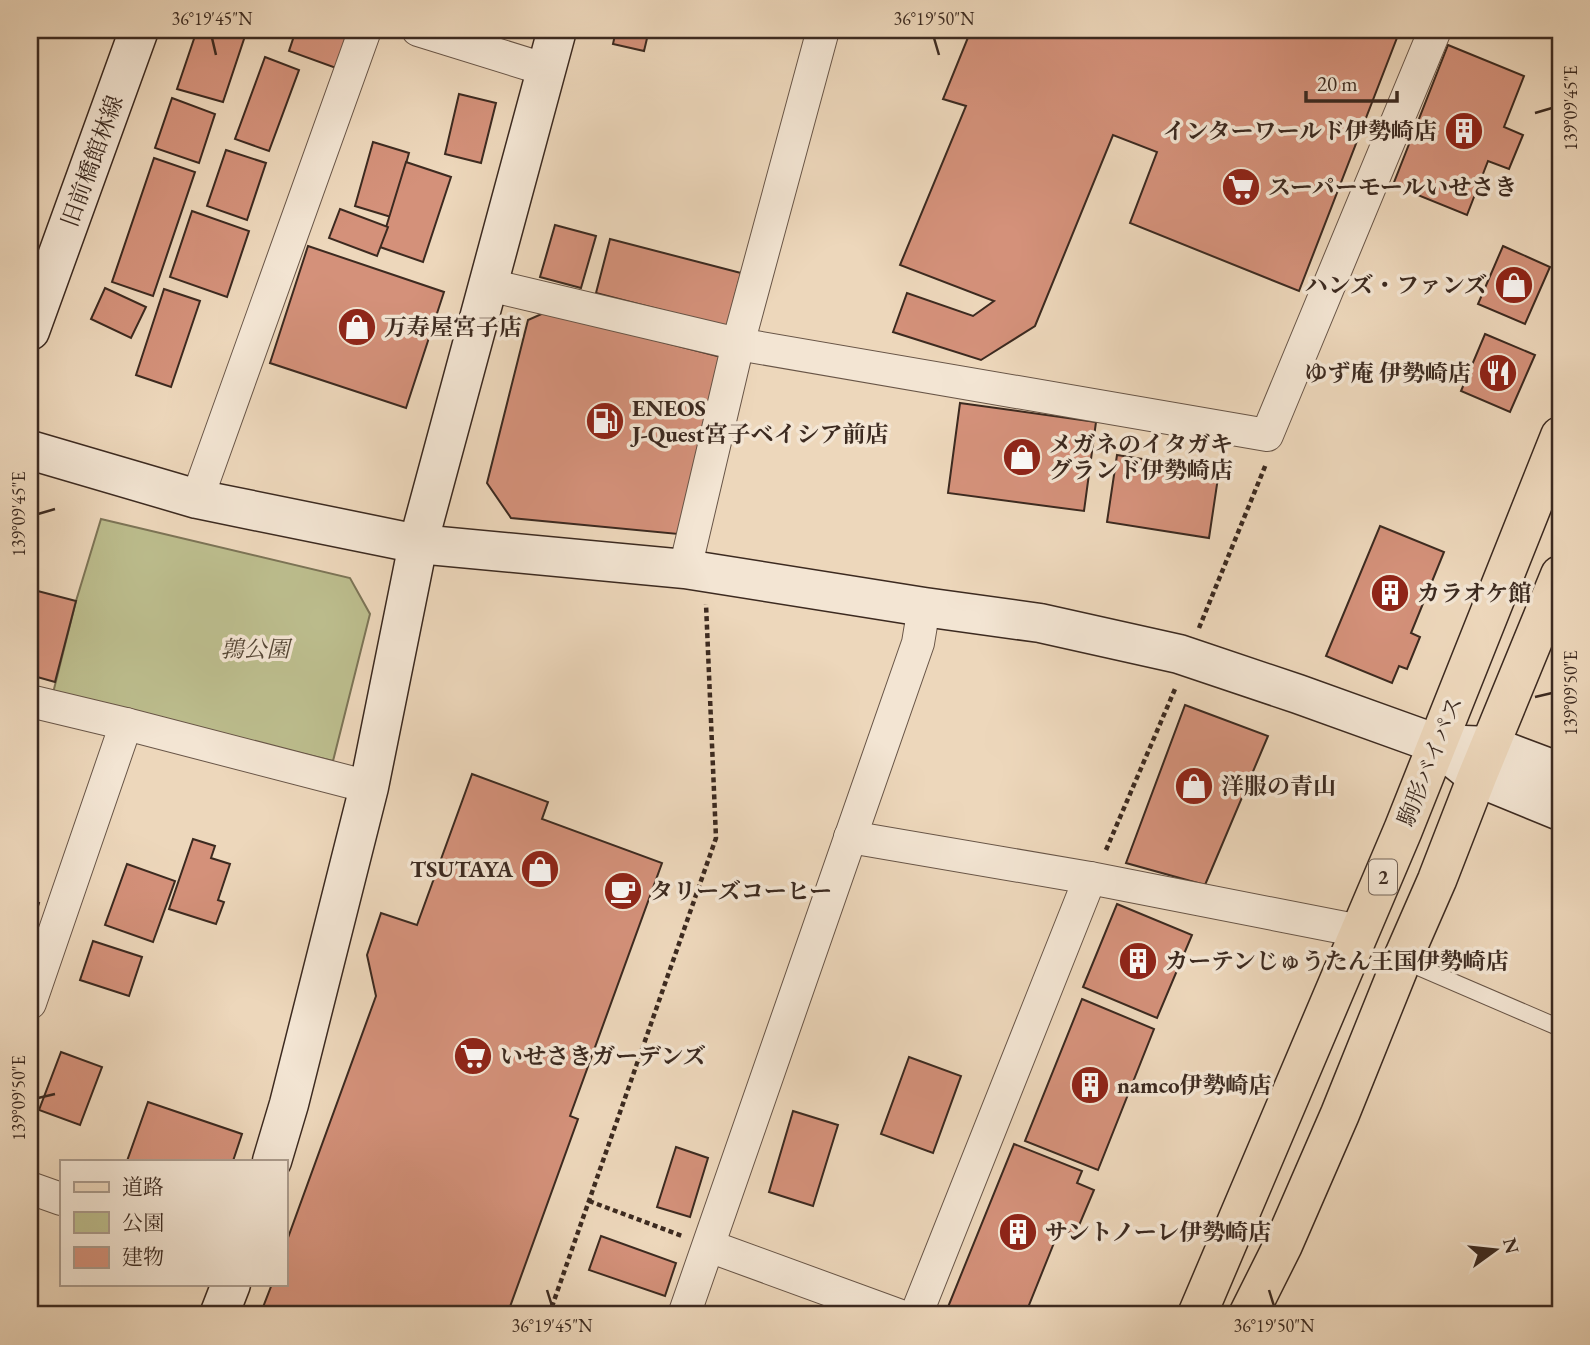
<svg xmlns="http://www.w3.org/2000/svg" width="1590" height="1345" viewBox="0 0 1590 1345" font-family="'EB Garamond','Noto Serif JP',serif">
<style>
.green{fill:#bcbd8d;stroke:#7c7456;stroke-width:2}
.building{fill:#d4917a;stroke:#3c2a20;stroke-width:2}
.lines{fill:none;stroke-linecap:round;stroke-linejoin:round}
.lane-casing{stroke:#685547;stroke-width:18}
.street-casing{stroke:#685547;stroke-width:34}
.secondary-casing{stroke:#3c2a20;stroke-width:41}
.primary-casing{stroke:#3c2a20;stroke-width:41}
.path{stroke:#3c2a20;stroke-width:4.5;stroke-dasharray:5 3.5;stroke-linecap:butt}
.lane{stroke:#f3e5d3;stroke-width:16}
.street{stroke:#f3e5d3;stroke-width:32}
.secondary{stroke:#f3e5d3;stroke-width:38}
.primary{stroke:#edd7bb;stroke-width:38}
.ticks{fill:none;stroke:#3c2a20;stroke-width:2.5}
.labels{text-anchor:middle;stroke-width:7;stroke-linejoin:round;paint-order:stroke}
.shield{fill:#f3e5d3;stroke:#736256;stroke-width:2}
.shield-label{font-size:21px;font-weight:bold;fill:#3c2a20}
.poi-label{font-size:23px;font-weight:bold;fill:#3c2a20;stroke:#f3e5d3;text-anchor:start}
.street-label{font-size:23px;fill:#3c2a20;stroke:#f3e5d3}
.park-label{font-size:23px;font-style:italic;fill:#564736;stroke:#f3e5d3}
.neatline{fill:none;stroke:#3c2a20;stroke-width:2.5}
.ticks-label{font-size:18px;text-anchor:middle;fill:#3c2a20}
</style>
<rect width="100%" height="100%" fill="#edd7bb"/>
<filter id="stains"><feTurbulence type="fractalNoise" baseFrequency=".00286" numOctaves="4"/><feColorMatrix values="0 0 0 0 .2 0 0 0 0 .09 0 0 0 0 .02 0 0 0 .5 -.17"/></filter>
<radialGradient id="worn" r=".72"><stop offset=".6" stop-color="#630" stop-opacity="0"/><stop offset="1" stop-color="#630" stop-opacity=".3"/></radialGradient>
<!-- green -->
<path class="green" d="M101,519L350,578L370,614L333,761L53,693L76,601Z"/>
<!-- building -->
<g class="building">
<path d="M197,30H247L223,102L177,89Z"/>
<path d="M296,30H326L347,37L336,68L289,51Z"/>
<path d="M616,30H649L644,51L613,44Z"/>
<path d="M971,30H1400L1299,291L1130,223L1157,152L1113,135L1035,326L981,360L893,332L907,293L973,316L994,301L900,265L966,106L943,99Z"/>
<path d="M1448,45L1524,76L1504,127L1523,135L1509,169L1488,161L1467,215L1393,185Z"/>
<path d="M265,57L299,70L269,151L235,139Z"/>
<path d="M459,94L496,103L481,163L445,154Z"/>
<path d="M172,98L215,114L199,163L155,148Z"/>
<path d="M373,142L409,153L391,217L355,206Z"/>
<path d="M226,150L266,163L247,220L207,206Z"/>
<path d="M154,158L195,172L153,296L112,282Z"/>
<path d="M406,162L451,177L423,262L380,247Z"/>
<path d="M340,209L388,227L377,256L329,238Z"/>
<path d="M192,211L249,231L227,297L170,277Z"/>
<path d="M555,225L596,236L581,288L540,277Z"/>
<path d="M610,239L741,273L727,327L596,293Z"/>
<path d="M308,246L444,292L406,408L270,363Z"/>
<path d="M1503,246L1550,267L1525,324L1478,304Z"/>
<path d="M105,288L146,307L131,338L91,319Z"/>
<path d="M164,289L200,301L171,387L136,375Z"/>
<path d="M546,312L725,358L678,534L511,518L487,483L528,320Z"/>
<path d="M1485,334L1535,355L1510,412L1461,391Z"/>
<path d="M960,403L1096,422L1084,511L948,493Z"/>
<path d="M1117,455L1219,471L1209,538L1107,522Z"/>
<path d="M1380,526L1444,552L1411,633L1420,637L1407,669L1399,666L1392,683L1326,656Z"/>
<path d="M30,589L76,601L55,682L30,675Z"/>
<path d="M1185,705L1268,736L1205,885L1126,863Z"/>
<path d="M472,774L548,802L542,819L662,863L570,1116L578,1119L507,1315H260L272,1284H285V1246L376,996L367,955L381,913L417,925Z"/>
<path d="M193,839L215,846L211,858L230,864L218,900L224,902L216,924L169,909Z"/>
<path d="M127,864L175,881L153,942L105,925Z"/>
<path d="M30,900L39,903L30,932Z"/>
<path d="M1117,904L1192,935L1157,1018L1083,987Z"/>
<path d="M93,941L142,957L129,996L80,980Z"/>
<path d="M1082,999L1154,1029L1098,1170L1025,1141Z"/>
<path d="M61,1052L102,1067L80,1125L39,1110Z"/>
<path d="M909,1057L961,1076L933,1153L881,1134Z"/>
<path d="M148,1102L242,1134L233,1161H127Z"/>
<path d="M793,1111L838,1125L813,1206L769,1192Z"/>
<path d="M1014,1144L1082,1171L1077,1183L1094,1190L1075,1235L1060,1228L1025,1315H968L948,1307Z"/>
<path d="M676,1147L708,1158L690,1217L657,1207Z"/>
<path d="M601,1236L676,1263L665,1296L589,1270Z"/>
</g>
<g class="lines">
<!-- lane casing -->
<g class="lane-casing">
<path id="lane" d="M1402,960L1560,1028"/>
</g>
<!-- street casing -->
<g class="street-casing">
<g id="street">
<path d="M418,30L547,70"/>
<path d="M489,285L738,344L1267,435L1435,30"/>
<path d="M197,499L365,30"/>
<path d="M685,569L738,344L823,30"/>
<path d="M30,701L126,724L369,787"/>
<path d="M850,837L1090,878L916,1315"/>
<path d="M1090,878L1360,931"/>
<path d="M30,1003L126,724"/>
<path d="M30,1188L61,1199"/>
<path d="M709,1246L898,1315"/>
<path d="M684,1315L918,643L924,607"/>
</g>
</g>
<!-- secondary casing -->
<g class="secondary-casing">
<g id="secondary">
<path d="M30,331L139,30"/>
<path d="M30,450L197,499L418,544L685,569L924,607L1040,623L1179,654L1298,694L1437,744L1491,746L1560,772"/>
<path d="M1452,757L1477,777L1560,811"/>
<path d="M272,1161L289,1104L369,787L418,544L557,30"/>
<path d="M219,1315L231,1284"/>
</g>
</g>
<!-- primary casing -->
<g class="primary-casing">
<g id="primary">
<path d="M1197,1315L1403,830L1560,436"/>
<path d="M1248,1315L1283,1245L1340,1114L1402,960L1437,880L1477,777L1560,575"/>
</g>
</g>
<!-- path -->
<g class="path">
<path d="M1199,628L1266,464"/>
<path d="M1106,850L1175,689"/>
<path d="M589,1201L682,1236"/>
<path d="M549,1315L716,838L706,604"/>
</g>
<!-- lane -->
<use href="#lane" class="lane"/>
<!-- street -->
<use href="#street" class="street"/>
<!-- secondary -->
<use href="#secondary" class="secondary"/>
<!-- primary -->
<use href="#primary" class="primary"/>
</g>
<!-- ticks -->
<path class="ticks" d="M212,38L216,55M934,38L939,55M1535,113L1552,108M38,514L55,509M1535,697L1552,693M38,1098L55,1094M547,1290L552,1306M1269,1290L1274,1306"/>
<!-- icons -->
<defs>
<g id="building-disc" transform="scale(2.0125)"><circle r="9.5" fill="#8f2418" stroke="#f3e5d3"/><path d="M-4-6H4V6H1V3H-1V6H-4ZM-2.5-4.3h1.7v1.8h-1.7ZM.8-4.3h1.7v1.8H.8ZM-2.5-1h1.7V.8h-1.7ZM.8-1h1.7V.8H.8Z" fill="#fff"/></g>
<g id="supermarket-disc" transform="scale(2.0125)"><circle r="9.5" fill="#8f2418" stroke="#f3e5d3"/><path d="M-6-5.5h2.5l.6 2H6L4.5 2H-2.5L-4.4-4H-6ZM-1.5 3.2a1.3 1.3 0 1 0 .1 0ZM3 3.2a1.3 1.3 0 1 0 .1 0Z" fill="#fff"/></g>
<g id="shop-disc" transform="scale(2.0125)"><circle r="9.5" fill="#8f2418" stroke="#f3e5d3"/><path d="M-5-2.5h2.3a2.7 3.5 0 0 1 5.4 0H5L5.5 6h-11ZM-1.5-2.5h3a1.5 2.3 0 0 0-3 0Z" fill="#fff"/></g>
<g id="restaurant-disc" transform="scale(2.0125)"><circle r="9.5" fill="#8f2418" stroke="#f3e5d3"/><path d="M-5-6h1v4h1v-4h1v4h1v-4h1v5L-1.5 .5V6h-2V.5L-5-1ZM5-6V6H3V1.5H1.5Q1.5-4 5-6Z" fill="#fff"/></g>
<g id="fuel-disc" transform="scale(2.0125)"><circle r="9.5" fill="#8f2418" stroke="#f3e5d3"/><path d="M-5.5-6h7V0h2V4h1.3V-2.5L3-4.5l.8-.8L6-3V5H2.5V1h-1V6h-7ZM-4.2-4.7v3.2H.2V-4.7Z" fill="#fff"/></g>
<g id="cafe-disc" transform="scale(2.0125)"><circle r="9.5" fill="#8f2418" stroke="#f3e5d3"/><path d="M-5.5-4.5H6V0H3Q3 3.5 0 3.5H-2.5Q-5.5 3.5-5.5 0ZM3-3.2v2h1.7v-2ZM-6 4.5H4V6H-6Z" fill="#fff"/></g>
</defs>
<g fill-rule="evenodd">
<use href="#building-disc" x="1464" y="131"/>
<use href="#supermarket-disc" x="1241" y="187"/>
<use href="#shop-disc" x="1514" y="285"/>
<use href="#shop-disc" x="357" y="327"/>
<use href="#restaurant-disc" x="1498" y="373"/>
<use href="#fuel-disc" x="605" y="421"/>
<use href="#shop-disc" x="1022" y="457"/>
<use href="#building-disc" x="1390" y="593"/>
<use href="#shop-disc" x="1194" y="786"/>
<use href="#shop-disc" x="540" y="869"/>
<use href="#cafe-disc" x="623" y="891"/>
<use href="#building-disc" x="1138" y="961"/>
<use href="#supermarket-disc" x="473" y="1056"/>
<use href="#building-disc" x="1090" y="1085"/>
<use href="#building-disc" x="1018" y="1232"/>
</g>
<g class="labels">
<!-- shield labels -->
<rect class="shield" x="1369" y="859.5" width="28" height="35" rx="5"/>
<g class="shield-label">
<text x="1383" y="884">2</text>
</g>
<!-- poi labels -->
<g class="poi-label">
<text x="1437" y="139" text-anchor="end">インターワールド伊勢崎店</text>
<text x="1268" y="195">スーパーモールいせさき</text>
<text x="1487" y="293" text-anchor="end">ハンズ・ファンズ</text>
<text x="384" y="335">万寿屋宮子店</text>
<text x="1471" y="381" text-anchor="end">ゆず庵 伊勢崎店</text>
<text x="632" y="416">ENEOS<tspan x="632" dy="26">J-Quest宮子ベイシア前店</tspan></text>
<text x="1049" y="452">メガネのイタガキ<tspan x="1049" dy="26">グランド伊勢崎店</tspan></text>
<text x="1417" y="601">カラオケ館</text>
<text x="1221" y="794">洋服の青山</text>
<text x="513" y="877" text-anchor="end">TSUTAYA</text>
<text x="650" y="899">タリーズコーヒー</text>
<text x="1165" y="969">カーテンじゅうたん王国伊勢崎店</text>
<text x="500" y="1064">いせさきガーデンズ</text>
<text x="1117" y="1093">namco伊勢崎店</text>
<text x="1045" y="1240">サントノーレ伊勢崎店</text>
</g>
<!-- street labels -->
<g class="street-label">
<text transform="translate(92 161) rotate(-70)" y="8">旧前橋館林線</text>
<text transform="translate(1430 761) rotate(-68)" y="8">駒形バイパス</text>
</g>
<!-- park labels -->
<g class="park-label">
<text x="255" y="657">鶉公園</text>
</g>
</g>
<!-- margin -->
<rect width="1590" height="1345" fill="none" stroke="#edd7bb" stroke-width="77"/>
<!-- legend -->
<rect x="60" y="1160" width="228" height="126" fill="#f3e5d3" stroke="#aa9a8b" stroke-width="2"/>
<rect x="74" y="1182" width="35" height="10" fill="#edd7bb" stroke="#aa9a8b" stroke-width="2"/>
<text x="122" y="1194" font-size="21" fill="#3c2a20">道路</text>
<rect x="74" y="1212" width="35" height="21" fill="#bcbd8d" stroke="#aa9a8b" stroke-width="2"/>
<text x="122" y="1230" font-size="21" fill="#3c2a20">公園</text>
<rect x="74" y="1247" width="35" height="21" fill="#d4917a" stroke="#aa9a8b" stroke-width="2"/>
<text x="122" y="1264" font-size="21" fill="#3c2a20">建物</text>
<!-- north arrow -->
<g transform="translate(1495 1250) rotate(75)" stroke="#f3e5d3" stroke-width="5" paint-order="stroke">
<path d="M0-5L12 26L0 18L-12 26Z" fill="#3c2a20"/>
<text y="-10" font-size="19" font-weight="bold" text-anchor="middle" fill="#3c2a20">N</text>
</g>
<!-- scale -->
<path d="M1306 91v10h91v-10" fill="none" stroke="#3c2a20" stroke-width="3.5"/>
<text x="1317" y="91" font-size="21" fill="#3c2a20" stroke="#f3e5d3" stroke-width="5" paint-order="stroke">20 m</text>
<rect x="38" y="38" width="1514" height="1268" class="neatline"/>
<g class="ticks-label">
<text x="212" y="25">36°19'45"N</text>
<text x="934" y="25">36°19'50"N</text>
<text transform="translate(1571 108) rotate(-90)" y="6">139°09'45"E</text>
<text transform="translate(19 514) rotate(-90)" y="6">139°09'45"E</text>
<text transform="translate(1571 693) rotate(-90)" y="6">139°09'50"E</text>
<text transform="translate(19 1098) rotate(-90)" y="6">139°09'50"E</text>
<text x="552" y="1332">36°19'45"N</text>
<text x="1274" y="1332">36°19'50"N</text>
</g>
<rect width="100%" height="100%" filter="url(#stains)"/>
<rect width="100%" height="100%" fill="url(#worn)"/>
</svg>
